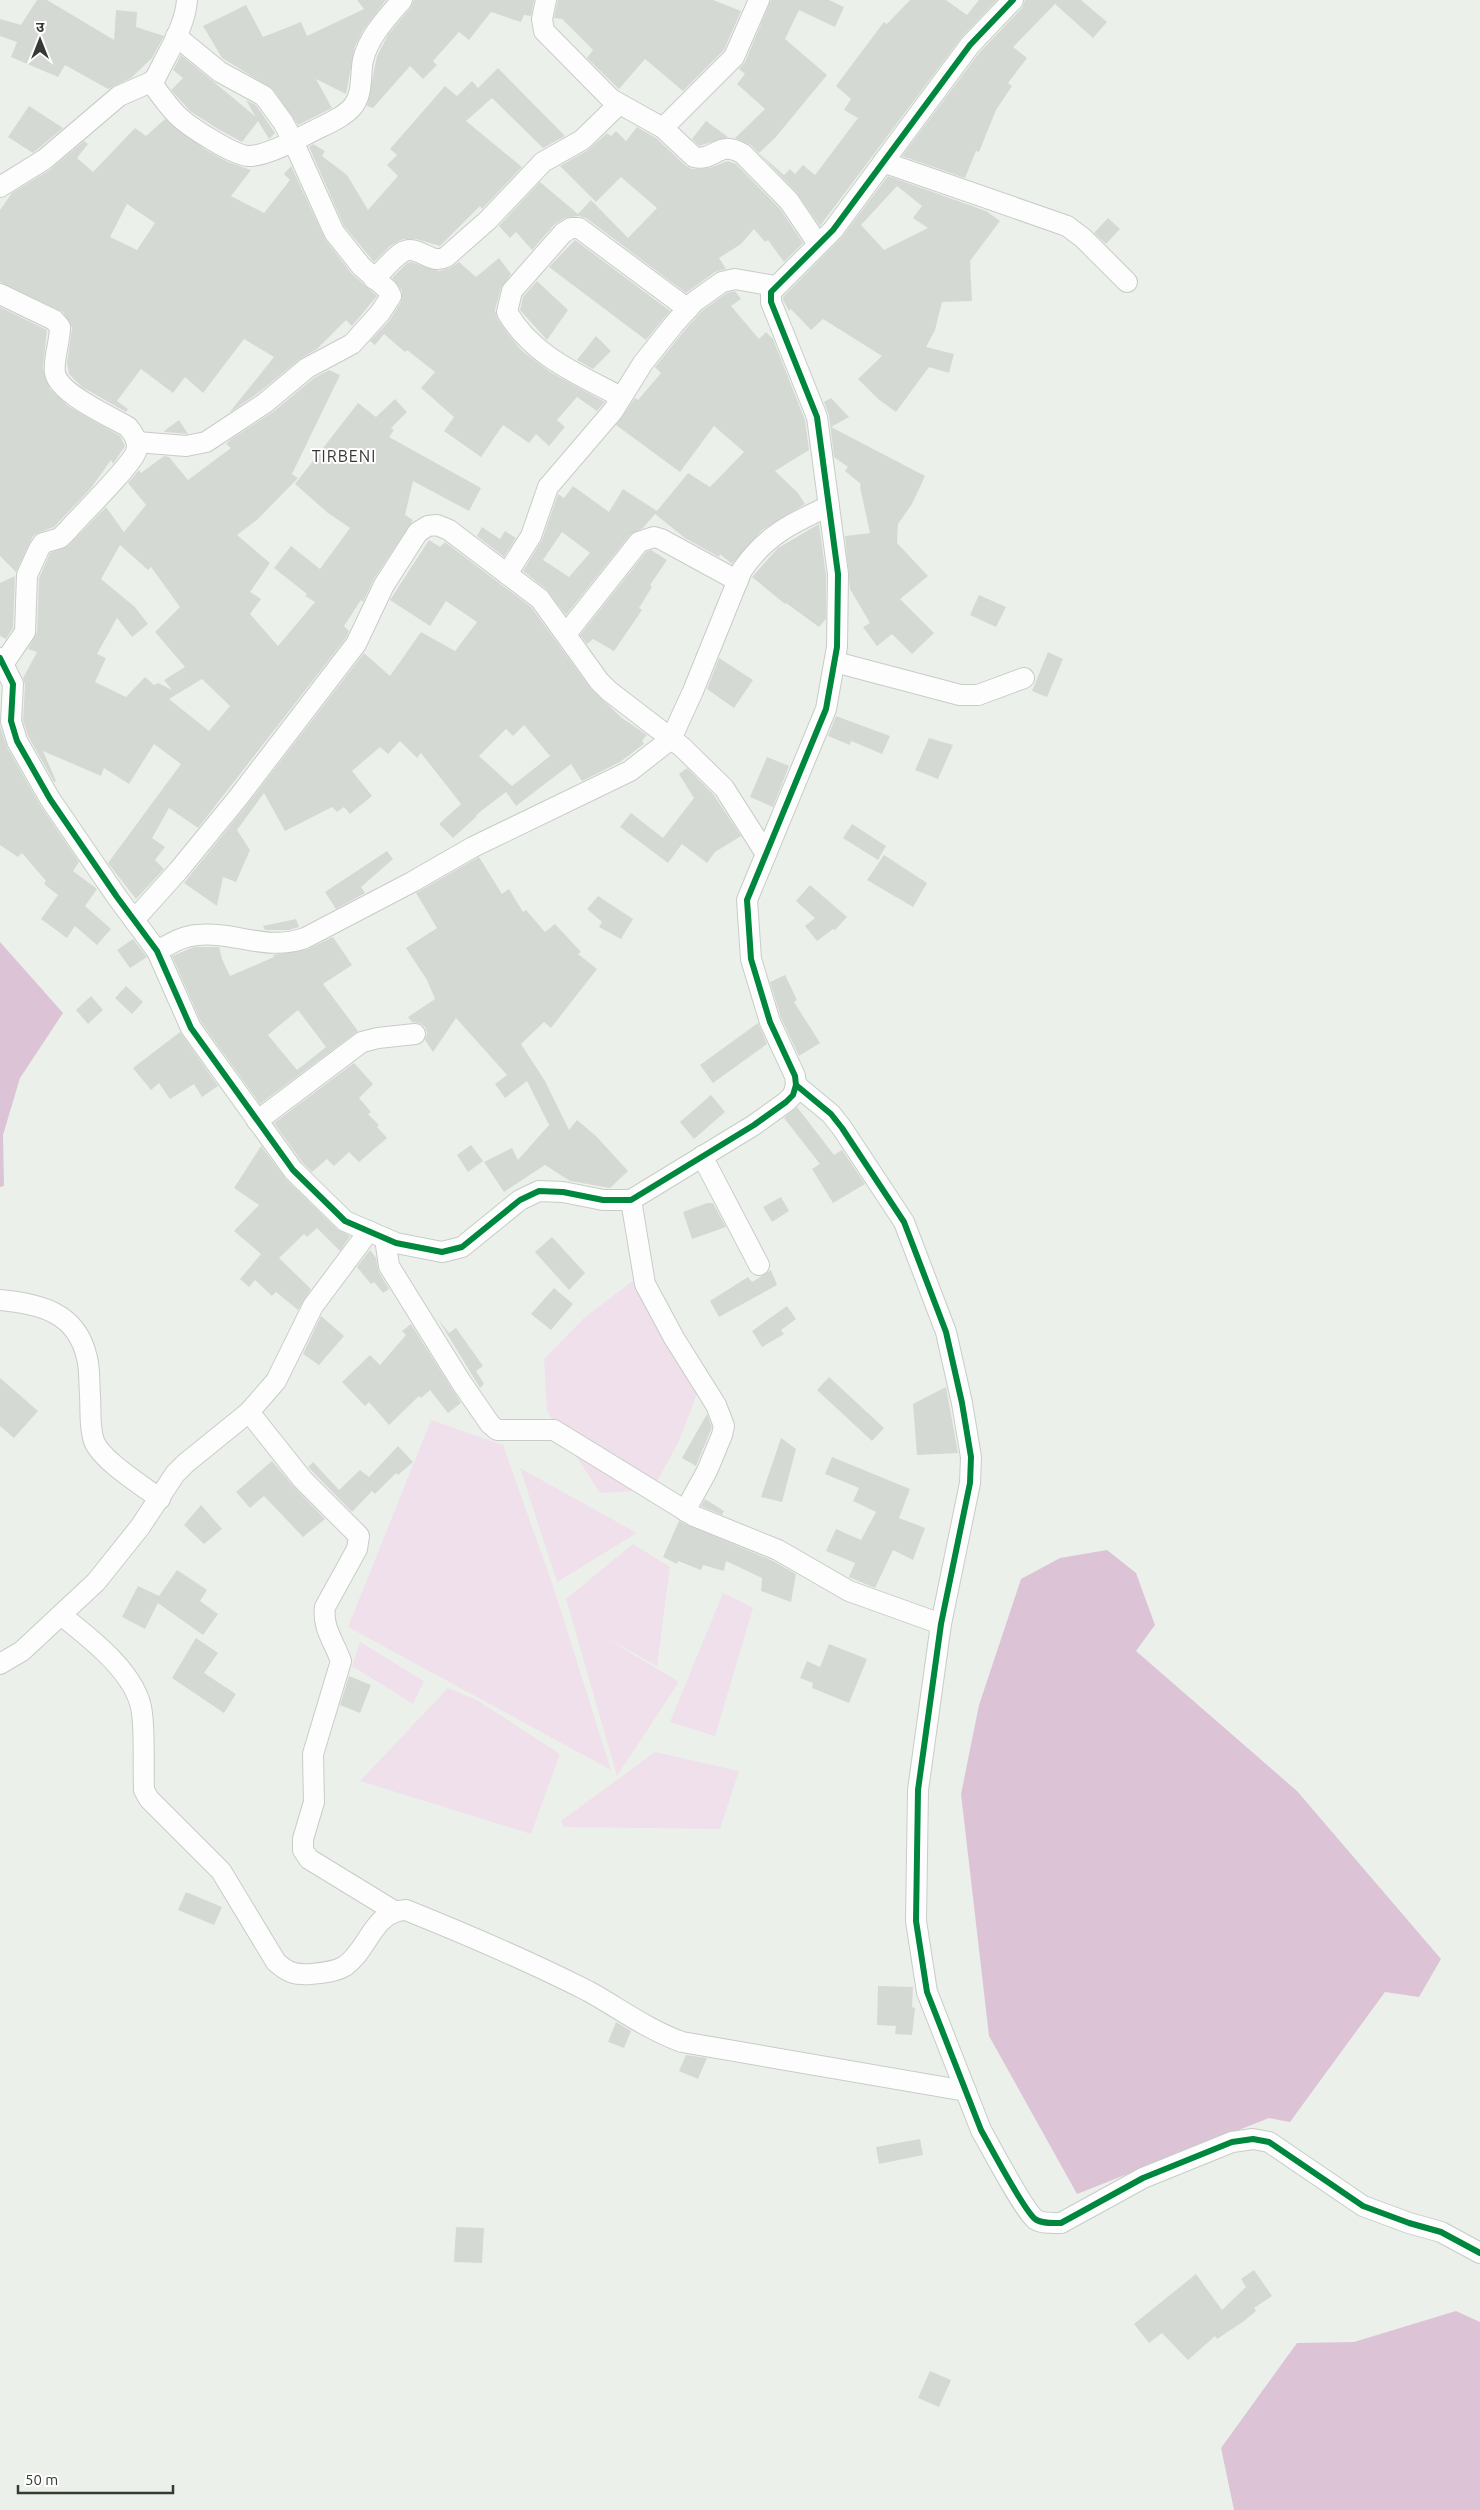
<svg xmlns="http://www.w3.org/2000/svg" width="1480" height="2510" viewBox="0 0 1480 2510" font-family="Ubuntu,'Noto Sans Devanagari',sans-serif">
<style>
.green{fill:#f0e0eb}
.water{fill:#dcc4d6}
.building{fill:#d5d9d4;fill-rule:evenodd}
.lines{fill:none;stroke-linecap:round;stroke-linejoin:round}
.street-casing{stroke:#c8ccc7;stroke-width:22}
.street{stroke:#fcfdfc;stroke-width:20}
.cycleway-casing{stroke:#fff;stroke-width:9}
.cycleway{stroke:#00873e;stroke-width:6}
.labels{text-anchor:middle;stroke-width:4;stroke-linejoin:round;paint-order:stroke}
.quarter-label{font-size:16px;letter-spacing:1px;fill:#353833;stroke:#fff}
</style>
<rect width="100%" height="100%" fill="#ebf1ea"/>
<!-- green -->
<g class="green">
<path d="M634,1280L699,1389L678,1443L652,1490L600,1493L547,1411L544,1359L584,1318Z"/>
<path d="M431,1420L503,1445L554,1589L611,1770L348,1627Z"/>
<path d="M520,1468L637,1533L557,1582Z"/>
<path d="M633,1544L670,1567L657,1666L603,1636L679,1682L617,1776L566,1599Z"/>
<path d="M723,1593L753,1608L715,1736L670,1722Z"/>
<path d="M360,1642L424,1681L413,1704L352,1666Z"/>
<path d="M448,1688L477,1700L560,1754L531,1834L360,1781Z"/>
<path d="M655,1752L739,1771L720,1829L564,1827L561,1821Z"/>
</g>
<!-- water -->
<g class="water">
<path d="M0,942L63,1013L20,1078L3,1135L4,1186L0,1187Z"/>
<path d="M1107,1550L1136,1573L1155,1625L1136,1651L1297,1791L1441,1959L1419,1997L1385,1992L1290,2122L1269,2118L1077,2194L989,2036L961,1794L979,1705L1021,1579L1060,1558Z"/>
<path d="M1456,2311L1480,2322V2510H1234L1221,2448L1297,2343L1354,2342Z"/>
</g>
<!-- building -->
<g class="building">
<path d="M37,0H47L114,40L116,10L137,12L136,27L164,36L152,58L131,78L108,89L65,65L58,77L11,57L17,42L0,36V19L21,25Z"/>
<path d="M357,0H386L364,29L355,46L346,94L316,79L332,108L298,125L273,89L222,58L203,26L246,5L263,37L301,22L307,36L364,9Z"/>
<path d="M414,0H534L531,16L524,15L521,22L491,12L469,40L459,32L433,61L437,65L423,79L410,66L373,108L367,106L377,56L388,35L411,7Z"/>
<path d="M558,0H713L741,11L724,50L683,91L645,59L619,89L587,58L593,50L562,19L554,18Z"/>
<path d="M771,0H829L844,7L835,27L799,10L785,39L827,75L775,138L759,153L784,175L790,169L795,174L803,165L815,175L858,118L844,110L851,99L836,86L884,22L887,24L910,0H946L967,15L979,0H997L961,38L820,226L797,193L751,145L735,138L765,109L737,84L745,74L739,69L745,62Z"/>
<path d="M1025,0H1081L1107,22L1093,38L1055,4L1013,47L1027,58L1008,83L1012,86L996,110L979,152L976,151L965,178L902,156L979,53L1022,8Z"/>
<path d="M181,55L255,116L246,100L256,105L275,133L269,139L258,121L242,142L218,129L190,111L171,90L183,78L173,70Z"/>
<path d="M498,68L565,136L543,148L492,98L466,121L522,167L482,209L480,206L440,246L416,239H403L390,246L374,262L344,226L309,147L313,144L325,151L322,156L347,175L368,210L398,176L387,165L397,155L390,149L445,86L457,96L472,81L478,88Z"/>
<path d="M29,106L63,128L33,153L8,137Z"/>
<path d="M165,119L206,150L228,162L251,170L231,196L264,213L290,180L284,174L291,166L325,239L352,274L377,296L352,326L346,320L317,349L300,359L258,393L229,413L274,357L244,339L203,393L185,377L173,393L141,369L117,401L128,409L126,412L82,387L69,374L67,363L72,328L63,312L0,282V210L12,193L51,169L84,141L88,144L77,158L93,172L135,128L146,136ZM127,204L155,223L137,250L110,237Z"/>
<path d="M706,121L728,137L699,146L692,139Z"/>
<path d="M637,127L656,138L686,166L692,169L709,168L728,161L736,164L780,209L803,243L784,262L768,240L765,242L754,229L741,244L719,258L726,269L715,272L686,293L586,218L579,216L565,218L554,225L532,250L516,232L510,238L499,226L540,182L578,214L591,200L628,238L657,208L621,177L596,202L560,166L588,150L607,133L611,136L616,131L626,141Z"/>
<path d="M888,176L986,211L1000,221L970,261L972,301L942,302L935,330L926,347L954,354L949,373L929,367L896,412L878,399L858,379L882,356L823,319L811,330L791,309L789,311L783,300V297L842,237ZM897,186L922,206L913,218L928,228L884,250L861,225Z"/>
<path d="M1108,218L1120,229L1106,244L1094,233Z"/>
<path d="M575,240L670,311L646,340L549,267Z"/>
<path d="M499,258L511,274L501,288L495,310L497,318L508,334L521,350L550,372L605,402L597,411L577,397L557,420L565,427L549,446L536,434L529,443L503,425L481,457L444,431L454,417L421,388L435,372L407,350L405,352L384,334L375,345L370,341L389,321L401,302L402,291L392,278L407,263L411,262L439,271L450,268L459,262L476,277Z"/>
<path d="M537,281L568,310L547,340L520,310L523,297Z"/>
<path d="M735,291L741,299L731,306L759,339L766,332L773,339L805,420L809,450L775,471L798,493L805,504L762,530L732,564L720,554L719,557L685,538L655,514L643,528L630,535L566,615L547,590L523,571L542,540L558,494L564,498L573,486L609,512L623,489L657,511L688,473L710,487L744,452L714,426L680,472L616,425L635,398L638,400L661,373L655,367L684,331L702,311L727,293ZM562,532L590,553L569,577L543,560Z"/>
<path d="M0,307L47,330L43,368L50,389L68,406L120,436L125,446L113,464L111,460L91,488L54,527L40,532L33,536L16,572L0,556Z"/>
<path d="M596,336L611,351L593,369L577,360Z"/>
<path d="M329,370L340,375L292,474L298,478L258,519L237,535L270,563L250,592L261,599L250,614L278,646L315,602L305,596L307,594L274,568L291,546L320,569L350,528L328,513L295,484L358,403L376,417L395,399L407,412L391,428L394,430L389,437L481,488L469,511L413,481L405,515L413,520L374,579L363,602L361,600L344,626L349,631L346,638L198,828L169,808L152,838L165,847L155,860L164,869L136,899L108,863L181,764L154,744L129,784L104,768L101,776L43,751L56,781L54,782L28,736L23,720L25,685L23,678L37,652L28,649L37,632L39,578L50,553L68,546L106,507L124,532L146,505L128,483L139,470L141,473L164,456L169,457L188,480L231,448L226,444L230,440L273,412L314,378ZM120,545L148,570L151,567L180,607L155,632L185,667L164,680L172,690L158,683L154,685L145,677L126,697L95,682L106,658L97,654L117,618L132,637L148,624L135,607L101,579ZM202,679L230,706L209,731L169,699Z"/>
<path d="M831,398L849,417L831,427L925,476L912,504L898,524L897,543L928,576L900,599L934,633L912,654L892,634L877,646L863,627L870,623L850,589L845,536L870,533L860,487L861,484L845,471L848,467L834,457L829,415L824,402Z"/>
<path d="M179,420L188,434L165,432L164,431Z"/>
<path d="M819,524L826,575V619L819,627L786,603L785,604L752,577L778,548Z"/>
<path d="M482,527L500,539L505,531L516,538L504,557L477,536Z"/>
<path d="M429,540L440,547L445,542L531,607L591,689L622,718L647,735L642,741L644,744L620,762L582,781L571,764L516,806L506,792L476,815L477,816L453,838L439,824L461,804L421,753L417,758L400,741L388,754L380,747L352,771L372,796L350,814L344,807L337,812L332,807L285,831L264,793L237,830L250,850L236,882L223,877L217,906L184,883L246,806L364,653L390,676L421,632L455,651L477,622L446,601L430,626L390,600ZM524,725L550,756L512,786L479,756L506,729L513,736Z"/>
<path d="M651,550L667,560L650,585L652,587L639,608L642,610L614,651L593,639L587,644L580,635L646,552Z"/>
<path d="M15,576L13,628L6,639L0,636V583Z"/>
<path d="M979,595L1006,607L996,627L970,615Z"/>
<path d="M1048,652L1063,659L1047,697L1032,691Z"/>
<path d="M719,658L753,680L734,708L707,689Z"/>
<path d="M836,716L890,736L882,754L851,741L850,745L828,736Z"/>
<path d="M0,726L7,747L40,805L79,862L73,871L97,889L85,906L111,929L97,945L75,926L67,938L41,919L58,895L44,884L46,881L22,853L18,857L0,845Z"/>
<path d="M929,738L953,745L938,779L915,770Z"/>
<path d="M767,757L789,766L773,807L750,797Z"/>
<path d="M687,768L713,794L741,836L715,852L707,863L682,844L668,863L620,827L631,813L663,838L694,798L679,774Z"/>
<path d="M852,824L886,846L878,860L843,838Z"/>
<path d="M387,851L393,859L361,887L365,893L336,909L325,892Z"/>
<path d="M884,855L927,883L913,907L867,880Z"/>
<path d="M479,857L502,894L509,889L523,912L526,910L545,932L555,924L581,952L578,954L597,969L551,1028L544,1022L521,1044L545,1081L569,1130L577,1120L596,1136L628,1171L610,1188L570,1181L545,1165L504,1192L484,1162L512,1148L518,1160L549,1125L527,1081L505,1098L495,1084L507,1075L456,1018L433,1052L425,1040L427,1033L425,1027L419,1023L412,1022L408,1017L435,999L427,980L406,948L437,928L416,893Z"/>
<path d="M810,885L847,917L835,930L833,929L817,941L805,926L815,918L796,901Z"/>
<path d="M598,896L633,919L621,939L599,927L602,922L587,909Z"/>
<path d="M296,919L299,927L289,930H265L263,926Z"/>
<path d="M333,937L352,965L323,984L358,1031L260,1104L201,1022L172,956L194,947H219L222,959L230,976L274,957L273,955L308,949ZM298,1010L326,1047L297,1070L268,1035Z"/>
<path d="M133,939L147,957L130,968L117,950Z"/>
<path d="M785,975L797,1000L794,1002L820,1043L799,1056L781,1018L770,982Z"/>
<path d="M126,986L143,1002L132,1014L115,998Z"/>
<path d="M91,996L103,1010L88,1024L76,1010Z"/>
<path d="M758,1023L767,1044L713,1083L700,1065Z"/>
<path d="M180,1032L218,1086L202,1097L194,1084L170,1099L159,1083L151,1090L133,1068Z"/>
<path d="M354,1063L373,1084L359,1098L371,1112L368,1114L379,1125L377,1127L387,1138L359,1162L349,1152L334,1166L327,1159L312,1172L302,1162L274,1123Z"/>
<path d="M711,1095L725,1112L694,1139L680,1122Z"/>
<path d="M797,1107L834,1155L842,1150L865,1184L833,1203L812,1169L820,1164L784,1118Z"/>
<path d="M471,1145L483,1161L468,1172L457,1155Z"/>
<path d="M261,1146L285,1178L337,1229L350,1236L340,1251L317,1228L307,1237L304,1234L279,1258L311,1289L298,1310L276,1292L272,1296L255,1280L249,1287L240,1279L261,1254L234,1231L259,1205L234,1188Z"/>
<path d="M781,1197L789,1211L772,1222L763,1207Z"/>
<path d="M707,1203H713L726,1227L692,1239L683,1212Z"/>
<path d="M552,1237L585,1273L569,1290L535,1252Z"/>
<path d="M370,1250L376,1258L379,1272L389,1289L383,1293L374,1282L371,1284L357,1267Z"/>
<path d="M771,1270L777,1285L719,1317L710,1301L748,1277L752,1282Z"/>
<path d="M554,1288L573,1304L551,1330L531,1314Z"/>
<path d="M787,1306L796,1319L781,1330L784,1334L762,1347L752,1331Z"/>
<path d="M321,1316L344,1336L319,1365L303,1354Z"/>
<path d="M438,1319L449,1333L456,1328L483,1366L476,1371L484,1384L480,1388Z"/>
<path d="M411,1324L461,1403L448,1413L430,1390L421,1398L419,1396L389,1425L369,1402L365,1406L342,1382L370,1355L380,1365L406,1335L402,1331Z"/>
<path d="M829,1377L884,1428L872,1441L817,1390Z"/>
<path d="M0,1378L38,1411L14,1438L0,1426Z"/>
<path d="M946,1387L958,1453L917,1455L913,1404Z"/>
<path d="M707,1414L712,1427L696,1466L682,1458Z"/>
<path d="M781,1438L796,1449L782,1502L761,1497Z"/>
<path d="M398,1446L413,1462L398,1475L396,1473L375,1494L372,1491L352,1512L308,1467L313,1462L339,1490L360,1470L369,1477Z"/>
<path d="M832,1457L910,1489L899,1518L925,1528L913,1560L893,1550L875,1588L849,1577L855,1563L826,1551L836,1529L861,1540L876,1512L853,1501L859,1488L825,1474Z"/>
<path d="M272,1461L295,1488L325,1519L303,1537L264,1496L250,1508L236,1492Z"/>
<path d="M705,1499L724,1511L722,1515L701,1506Z"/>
<path d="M201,1505L222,1529L204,1544L184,1525Z"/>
<path d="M679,1521L773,1561L796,1574L791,1602L761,1591L762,1578L726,1561L724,1571L703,1565L701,1570L678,1561L677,1564L663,1557Z"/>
<path d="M177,1570L207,1590L200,1601L218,1614L203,1635L158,1603L145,1629L122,1617L138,1586L159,1596Z"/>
<path d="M196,1638L218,1653L204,1673L236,1694L224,1713L172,1678Z"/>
<path d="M829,1644L867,1659L849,1703L812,1688L813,1683L800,1678L807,1661L820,1667Z"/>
<path d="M349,1676L371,1685L360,1713L340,1705Z"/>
<path d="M186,1892L222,1907L214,1925L178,1910Z"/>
<path d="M878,1986L913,1987L912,2007L915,2008L912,2035L895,2034L896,2026L877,2025Z"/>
<path d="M616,2022L631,2031L624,2048L608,2042Z"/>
<path d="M686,2055L707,2058L698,2079L679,2071Z"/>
<path d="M920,2139L923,2155L879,2164L876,2147Z"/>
<path d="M456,2227L484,2228L482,2263L454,2262Z"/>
<path d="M1254,2270L1272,2296L1254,2308L1256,2311L1244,2321L1217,2339L1215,2336L1188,2360L1162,2333L1149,2343L1134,2324L1196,2274L1222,2310L1246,2287L1241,2279Z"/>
<path d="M930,2371L951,2380L939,2407L918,2398Z"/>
</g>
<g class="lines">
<!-- street casing -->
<g class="street-casing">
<g id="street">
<path d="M546,0L542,19L544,31L611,99L663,128L694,157C715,162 718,139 743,154L789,201L818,244"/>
<path d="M151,82C159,93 167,105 177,115C188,126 234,156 249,156C266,156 294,141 309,133C324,125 344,118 354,105C363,92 360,75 363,60C369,36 386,19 402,0"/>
<path d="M663,128L734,57L759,0"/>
<path d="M883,162L1067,226L1083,238L1127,282"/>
<path d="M0,187L45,159L119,96L151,82L156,77C168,52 185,27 187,0"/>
<path d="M374,279C383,271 391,260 401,253C418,242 429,266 446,257L488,220L543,162L582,140L619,104"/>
<path d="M0,294L54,320L60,327C60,342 53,359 55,373C59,394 110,416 128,427C134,434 139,443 136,452C130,467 82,514 68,530L60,538L43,543L39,549L27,575L25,632L4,663"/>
<path d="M621,397C578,374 532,356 507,312L512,291L563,233L571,228H579L688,309"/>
<path d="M137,442L186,446L206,442L265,403L307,368L352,344L380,313L391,296L388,290L361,266L334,232L293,141L283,122L264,96L220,72L176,36"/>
<path d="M507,574L531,536L548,487L613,411L643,363L675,323L694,302L722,282L735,279L775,286"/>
<path d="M566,634L639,542L654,537L661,539L738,581"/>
<path d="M0,658L13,684L11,721L17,741L50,799L117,897L157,951L191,1028L293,1170L345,1221L396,1243L442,1252L462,1247L520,1200L539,1191L563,1192L603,1200H631L754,1125L786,1102L793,1095L796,1085L795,1076L770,1022L751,959L747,900L826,709L837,647L838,574L817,417L771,302V292L833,230L970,45L1013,0"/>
<path d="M835,662L960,695H978L1024,678"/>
<path d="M134,920L178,871L237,799L356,644L384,585L418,532L428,526L437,525L449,530L540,599L599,681L609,691L682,747L724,788L766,854"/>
<path d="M157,951C170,944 182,936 197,935C235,931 266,952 305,938L412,882L473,847L630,771L671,739L693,691L742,570C766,535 792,523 829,506"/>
<path d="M796,1085L831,1114L842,1128L904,1222L946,1332L962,1403L971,1457L970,1483L941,1624L918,1790L916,1921L927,1992L981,2130C990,2146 1023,2209 1035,2219C1042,2224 1053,2223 1061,2223L1143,2178L1232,2142L1253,2139L1269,2142L1363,2206L1409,2223L1441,2232L1480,2253"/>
<path d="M257,1121L362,1042L378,1038L415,1034"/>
<path d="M702,1156L759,1265"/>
<path d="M631,1200L645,1284L674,1338L716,1405L724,1426L722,1435L707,1471L685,1511"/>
<path d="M385,1238L389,1266L461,1382L490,1424L497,1430H554L694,1516L778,1550L849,1591L941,1624"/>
<path d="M0,1300C40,1304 77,1312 87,1358C90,1370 89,1383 90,1396C91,1410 89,1427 94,1441C101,1460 143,1486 160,1499"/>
<path d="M249,1412L303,1480L359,1536L357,1549L325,1607C322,1627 334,1642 341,1661L313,1754L314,1802L303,1839V1850L309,1859L394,1911"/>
<path d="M61,1615C89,1637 138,1674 142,1713C145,1738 143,1764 144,1790L149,1799L221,1871L276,1962C288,1973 295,1975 311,1974C322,1973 335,1972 345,1966C369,1949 373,1911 406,1910C468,1935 529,1961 588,1991C619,2008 648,2030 682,2042L966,2091"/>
<path d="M0,1664L22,1651L96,1582L140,1527L175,1474L186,1463L249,1412L276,1381L313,1306L369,1231"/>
</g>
</g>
<!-- street -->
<use href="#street" class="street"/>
<!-- cycleway casing -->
<g class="cycleway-casing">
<g id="cycleway">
<path d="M0,658L13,684L11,721L17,741L50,799L117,897L157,951L191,1028L293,1170L345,1221L396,1243L442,1252L462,1247L520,1200L539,1191L563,1192L603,1200H631L754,1125L786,1102L793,1095L796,1085L795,1076L770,1022L751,959L747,900L826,709L837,647L838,574L817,417L771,302V292L833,230L970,45L1013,0"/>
<path d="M796,1085L831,1114L842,1128L904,1222L946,1332L962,1403L971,1457L970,1483L941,1624L918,1790L916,1921L927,1992L981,2130C990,2146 1023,2209 1035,2219C1042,2224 1053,2223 1061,2223L1143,2178L1232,2142L1253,2139L1269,2142L1363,2206L1409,2223L1441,2232L1480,2253"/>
</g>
</g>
<!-- cycleway -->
<use href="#cycleway" class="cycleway"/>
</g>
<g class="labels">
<!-- quarter labels -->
<g class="quarter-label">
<text x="344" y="462">TIRBENI</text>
</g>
</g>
<!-- north arrow -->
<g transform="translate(40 40)" stroke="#ffffff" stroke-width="4" paint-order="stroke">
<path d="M0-4L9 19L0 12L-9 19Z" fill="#353833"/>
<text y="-8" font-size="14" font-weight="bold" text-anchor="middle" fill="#353833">उ</text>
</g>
<!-- scale -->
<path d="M18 2485v8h155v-8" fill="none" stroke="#353833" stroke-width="2.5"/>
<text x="25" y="2485" font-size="15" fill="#353833" stroke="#ffffff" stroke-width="4" paint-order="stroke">50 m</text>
</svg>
